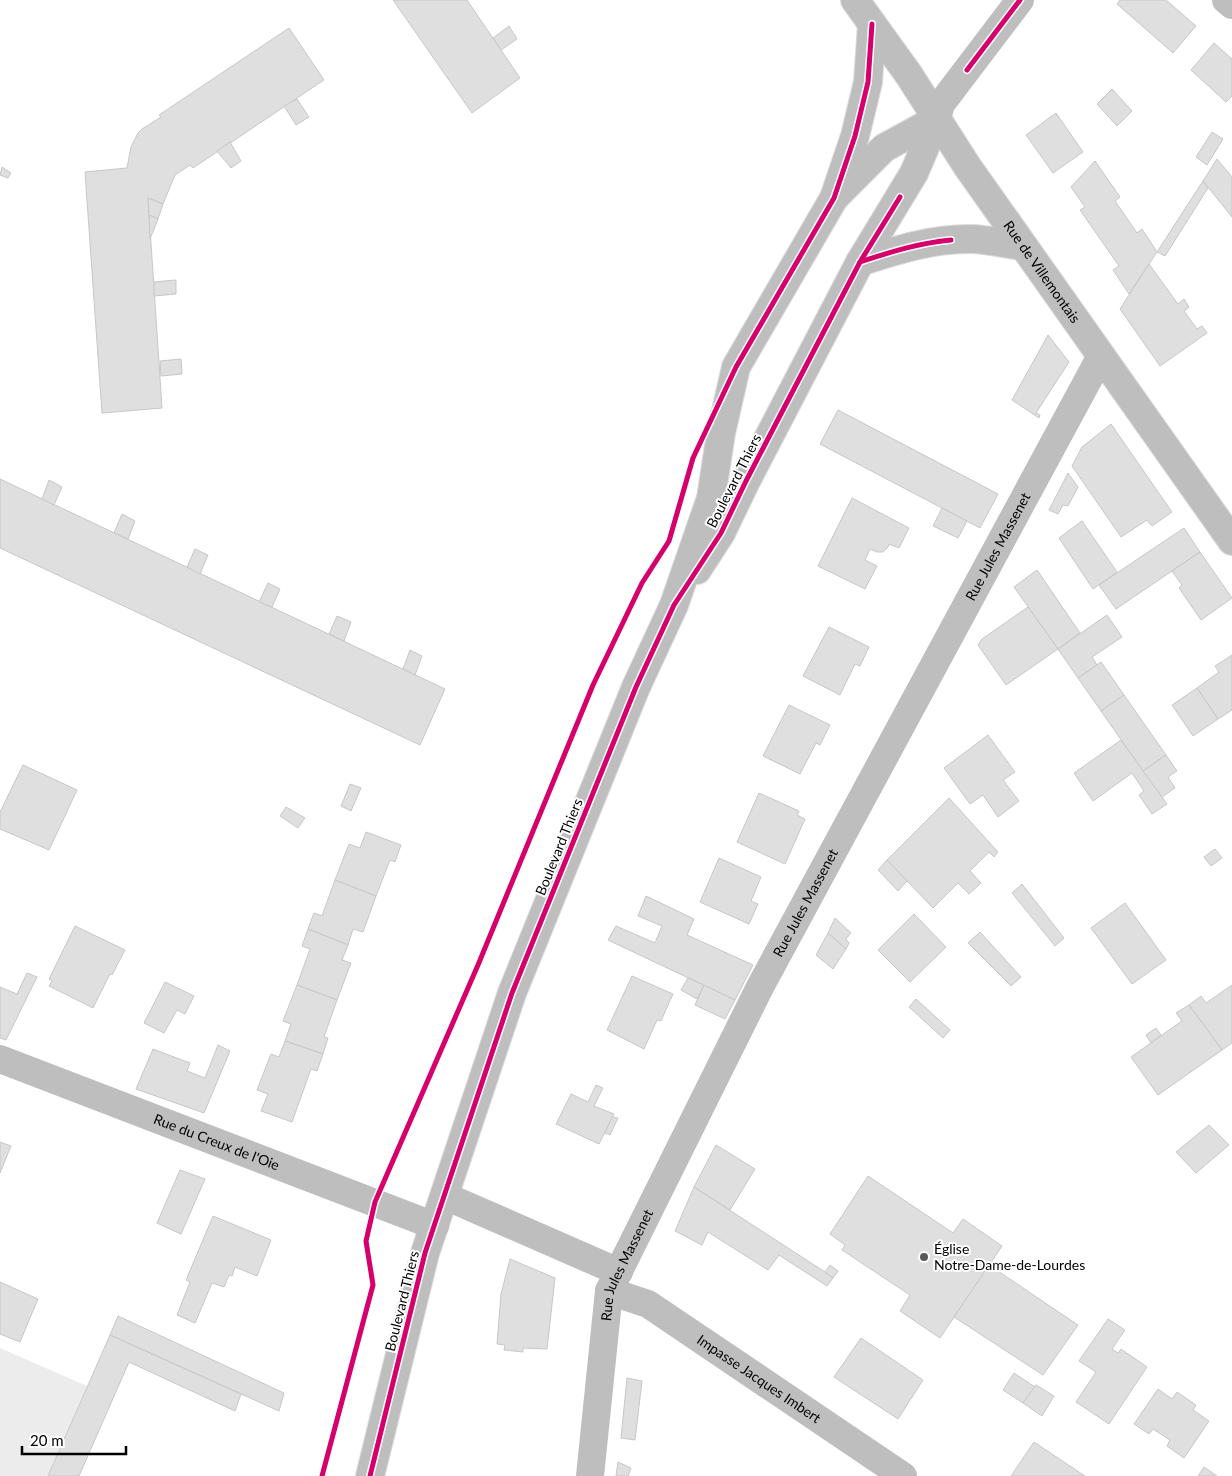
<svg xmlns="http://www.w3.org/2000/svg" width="1232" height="1476" viewBox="0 0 1232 1476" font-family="Lato,sans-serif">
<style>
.green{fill:#ececec}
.building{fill:#dfdfdf;stroke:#c7c7c7}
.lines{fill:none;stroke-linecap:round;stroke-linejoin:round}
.major-casing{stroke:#dbdbdb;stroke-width:30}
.minor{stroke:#bebebe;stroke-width:28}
.major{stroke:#bebebe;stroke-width:28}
.cycleway-casing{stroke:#fff;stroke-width:8}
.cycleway{stroke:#d6006c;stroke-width:5}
.poi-dot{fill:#595959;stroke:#fff;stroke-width:2}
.labels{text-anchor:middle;stroke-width:4;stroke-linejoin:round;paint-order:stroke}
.street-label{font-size:14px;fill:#000;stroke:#fff}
.poi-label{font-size:14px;fill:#000;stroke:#fff;text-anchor:start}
</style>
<rect width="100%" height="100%" fill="#fff"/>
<!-- green -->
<path class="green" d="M0,1348L87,1386L48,1476H0Z"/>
<!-- building -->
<g class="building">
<path d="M393,0H467L520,78L472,113Z"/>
<path d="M1120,0H1166L1196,26L1173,53L1117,4Z"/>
<path d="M509,26L517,39L501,50L493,38Z"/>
<path d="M289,28L324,80L193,168L190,165L175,175L163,204L148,198L162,408L102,413L85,172L127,168L131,147L138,133L142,129L161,117L159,115Z"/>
<path d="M1214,43L1232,59V96L1226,102L1191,70Z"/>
<path d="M1112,89L1132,111L1117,126L1097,104Z"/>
<path d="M297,99L309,117L296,125L284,106Z"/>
<path d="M1056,113L1083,152L1053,173L1026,135Z"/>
<path d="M1212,132L1223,139L1207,165L1196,157Z"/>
<path d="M230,142L241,161L231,168L217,151Z"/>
<path d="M1217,159L1232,177V217L1203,181Z"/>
<path d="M1095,161L1120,197L1115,201L1137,233L1142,229L1157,252L1129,294L1113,270L1119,266L1080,210L1085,207L1071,187Z"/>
<path d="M2,167L11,173L8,178L0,175Z"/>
<path d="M1203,181L1208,188L1165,256L1157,252Z"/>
<path d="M148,198L163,204L158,219L149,215Z"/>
<path d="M149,215L158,219L150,239Z"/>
<path d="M1149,264L1178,304L1184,299L1189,307L1184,311L1197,329L1202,326L1207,333L1160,366L1120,309Z"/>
<path d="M176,280V294L154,296V282Z"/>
<path d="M1048,335L1069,362L1036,413L1040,415L1039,418L1012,400Z"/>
<path d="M181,359L182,374L161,376L160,361Z"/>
<path d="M838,410L998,494L980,528L820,444Z"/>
<path d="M1111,424L1172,512L1152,526L1147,520L1121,537L1072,466L1082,447Z"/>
<path d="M1068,473L1078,487L1068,506L1063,505L1058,514L1049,510Z"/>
<path d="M0,479L445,689L420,745L0,548Z"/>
<path d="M49,480L62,487L54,505L42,499Z"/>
<path d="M852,498L909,528L899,548L889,544L888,547L883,552H877L870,549L865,560L877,566L865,589L818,566Z"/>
<path d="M942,508L967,521L958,538L933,526Z"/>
<path d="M122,514L135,521L128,539L114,533Z"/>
<path d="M1082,521L1117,572L1093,589L1059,538Z"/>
<path d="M1184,528L1200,552L1116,609L1099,585Z"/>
<path d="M195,549L208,555L200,574L187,567Z"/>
<path d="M1200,552L1232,598L1201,620L1179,588L1182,585L1172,571Z"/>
<path d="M1037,570L1080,633L1058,649L1014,587Z"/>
<path d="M268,583L280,589L272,607L259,602Z"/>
<path d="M1028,607L1058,649L1006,685L978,645L982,639Z"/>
<path d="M1107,615L1122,637L1092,657L1097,665L1078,678L1058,649Z"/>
<path d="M337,616L351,622L344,641L329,634Z"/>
<path d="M829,627L869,647L860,666L855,664L840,695L803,676Z"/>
<path d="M410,650L422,656L415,675L403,669Z"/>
<path d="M1232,655V710L1218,719L1197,688L1219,672L1215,666Z"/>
<path d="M1101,662L1124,695L1101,711L1078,678Z"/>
<path d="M1197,688L1218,719L1193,736L1172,705Z"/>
<path d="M1124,695L1166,755L1143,771L1101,711Z"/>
<path d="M789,705L830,725L820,745L816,743L800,774L763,756Z"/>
<path d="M988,735L1015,772L1003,780L1019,801L998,817L983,795L970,804L944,768Z"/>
<path d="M1121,740L1167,804L1152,814L1139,795L1144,791L1132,773L1093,801L1074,773Z"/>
<path d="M1166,755L1177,771L1168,777L1175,788L1162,797L1143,771Z"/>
<path d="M23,765L77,790L49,850L0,829V812Z"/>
<path d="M350,784L361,788L351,811L341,806Z"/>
<path d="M759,793L799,811L797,815L805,819L785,864L737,842Z"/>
<path d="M949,798L998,852L994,857L989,852L970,871L981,883L969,894L958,883L933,908L887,860Z"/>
<path d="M286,807L305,818L298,828L280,816Z"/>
<path d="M366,832L401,845L395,862L390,860L376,896L335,880L349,844L360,848Z"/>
<path d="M1215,849L1222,858L1211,866L1204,857Z"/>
<path d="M719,858L761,877L751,901L758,904L749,924L700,902Z"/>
<path d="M887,860L907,881L898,891L878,870Z"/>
<path d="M335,880L376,896L363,932L353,929L348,945L308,929L314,913L322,916Z"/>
<path d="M1022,884L1064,938L1055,946L1012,893Z"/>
<path d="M646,896L694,919L687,935L753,965L735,1000L608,940L616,926L655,943L662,926L638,916Z"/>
<path d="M1125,903L1166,960L1132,984L1091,928Z"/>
<path d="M914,914L946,947L910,982L878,950Z"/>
<path d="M835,918L851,933L846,939L849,943L846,949L828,933Z"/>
<path d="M75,926L125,950L112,975L110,974L93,1008L49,986L52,981L49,979Z"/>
<path d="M308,929L348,945L342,960L351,963L337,1000L297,985L310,949L302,946Z"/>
<path d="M980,932L1021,977L1011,986L968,943Z"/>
<path d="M828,933L846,949L833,969L816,955Z"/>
<path d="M27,973L37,977L6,1040L0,1038V987L17,994Z"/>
<path d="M632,976L673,994L661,1021L657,1020L644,1049L607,1030Z"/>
<path d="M688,978L704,985L697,999L681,990Z"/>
<path d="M165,982L194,996L185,1014L177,1010L164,1033L144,1023Z"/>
<path d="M297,985L337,1000L324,1037L328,1038L323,1054L285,1041L291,1024L283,1021Z"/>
<path d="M704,985L735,1000L725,1019L695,1005Z"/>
<path d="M1232,985V1043L1222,1050L1189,1005L1201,996L1206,1003Z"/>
<path d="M916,999L950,1030L943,1038L909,1007Z"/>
<path d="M1189,1005L1222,1050L1158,1095L1131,1057L1182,1021L1176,1013Z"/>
<path d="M1156,1028L1161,1035L1151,1043L1146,1035Z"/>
<path d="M285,1041L323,1054L317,1071L311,1069L292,1122L261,1111L268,1094L257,1090L271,1054L279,1057Z"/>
<path d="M218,1045L230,1051L204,1113L136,1089L153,1049L190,1063L187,1071L205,1078Z"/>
<path d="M596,1085L603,1088L594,1106L614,1114L599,1144L556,1124L571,1094L588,1102Z"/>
<path d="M612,1117L618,1118L610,1135L605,1133Z"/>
<path d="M1209,1125L1229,1145L1196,1173L1176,1152Z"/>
<path d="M0,1142L11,1146L0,1173Z"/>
<path d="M716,1145L755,1169L730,1210L694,1187Z"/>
<path d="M180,1170L205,1179L181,1234L157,1223Z"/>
<path d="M868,1176L953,1233L963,1219L1002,1246L940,1338L900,1311L910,1295L842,1250L845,1245L830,1234Z"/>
<path d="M694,1187L825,1272L833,1278L827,1286L779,1255L768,1270L708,1232L702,1245L675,1231Z"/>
<path d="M213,1216L271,1240L257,1276L235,1267L232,1276L229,1275L224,1287L212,1283L195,1323L177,1315L190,1282L186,1280Z"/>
<path d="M510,1259L555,1278L547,1349L523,1348V1352L504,1350L505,1345L497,1344L501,1294Z"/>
<path d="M830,1265L838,1271L833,1278L825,1272Z"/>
<path d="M989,1265L1078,1325L1043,1375L954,1317Z"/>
<path d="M0,1282L38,1299L20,1342L0,1334Z"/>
<path d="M118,1316L284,1393L279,1411L110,1335Z"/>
<path d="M1108,1319L1125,1330L1112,1349L1118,1353L1121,1349L1147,1367L1109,1424L1076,1402L1096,1372L1079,1361Z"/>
<path d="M110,1335L241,1394L235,1411L129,1362L79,1476H48Z"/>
<path d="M861,1338L923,1380L898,1419L834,1377Z"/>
<path d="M1014,1373L1035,1387L1023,1403L1003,1390Z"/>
<path d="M627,1378L642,1381L635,1440L621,1438Z"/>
<path d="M1036,1385L1054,1396L1042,1416L1023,1403Z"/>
<path d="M1158,1389L1172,1399L1177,1392L1196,1405L1193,1410L1209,1421L1184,1458L1167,1446L1170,1440L1153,1429L1149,1434L1134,1424Z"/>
<path d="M1034,1442L1085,1476H1011Z"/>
<path d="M618,1462L631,1468L628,1476H616Z"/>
<path d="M1204,1467L1217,1476H1198Z"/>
</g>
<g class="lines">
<!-- major casing -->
<g class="major-casing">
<g id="major">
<path id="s4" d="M855,0L909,75L967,166L1232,541"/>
<path d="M837,195L884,148L937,119"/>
<path d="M860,262C896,250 934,238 973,239C990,240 1007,244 1023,246"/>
<path d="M697,570L721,533L746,481L860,262L914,173L937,119"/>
<path d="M370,1476L425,1253L512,993L636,687L674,605L711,498L721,433L736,367L834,198L855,136L868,82L872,24"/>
</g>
</g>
<!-- minor -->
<g class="minor">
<path d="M1226,0L1232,5"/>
<path d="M937,119L941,104L1020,0"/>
<path id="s1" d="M0,1059L435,1226"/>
<path d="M445,1196L619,1272"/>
<path id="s2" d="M609,1291L648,1304L903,1476"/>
<path id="s3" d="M590,1476L609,1291L760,987L1101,356"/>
</g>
<!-- major -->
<use href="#major" class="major"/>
<!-- cycleway casing -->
<g class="cycleway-casing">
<g id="cycleway">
<path d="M967,70L1020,0"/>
<path d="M860,262C890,252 919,243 951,240"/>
<path d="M322,1476L373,1285L366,1241L375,1202L478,965L593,685L642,583L669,541L693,458L736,367L834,198L855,136L868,82L872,24"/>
<path d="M370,1476L425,1253L512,993L636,687L674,605L721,533L746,481L860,262L900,197"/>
</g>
</g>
<!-- cycleway -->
<use href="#cycleway" class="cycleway"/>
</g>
<!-- markers -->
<circle class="poi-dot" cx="924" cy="1257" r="5"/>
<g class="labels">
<!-- street labels -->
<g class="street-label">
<text dy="5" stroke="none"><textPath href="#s4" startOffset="330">Rue de Villemontais</textPath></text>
<text transform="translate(734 481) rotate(-63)" y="5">Boulevard Thiers</text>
<text dy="5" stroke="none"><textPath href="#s3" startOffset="1026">Rue Jules Massenet</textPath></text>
<text transform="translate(559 847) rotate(-68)" y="5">Boulevard Thiers</text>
<text dy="5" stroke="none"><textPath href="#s3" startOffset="621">Rue Jules Massenet</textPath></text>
<text dy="5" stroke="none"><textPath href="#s1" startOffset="232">Rue du Creux de l'Oie</textPath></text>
<text dy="5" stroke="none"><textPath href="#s3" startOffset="216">Rue Jules Massenet</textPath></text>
<text transform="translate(402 1301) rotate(-76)" y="5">Boulevard Thiers</text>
<text dy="5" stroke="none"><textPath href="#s2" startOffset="175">Impasse Jacques Imbert</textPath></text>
</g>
<!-- poi labels -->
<g class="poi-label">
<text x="934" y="1254">Église<tspan x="934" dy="16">Notre-Dame-de-Lourdes</tspan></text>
</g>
</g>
<!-- scale -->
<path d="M22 1446v8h104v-8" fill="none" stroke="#000000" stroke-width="2.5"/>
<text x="30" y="1446" font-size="15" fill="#000000" stroke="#ffffff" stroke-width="4" paint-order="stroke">20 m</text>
</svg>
